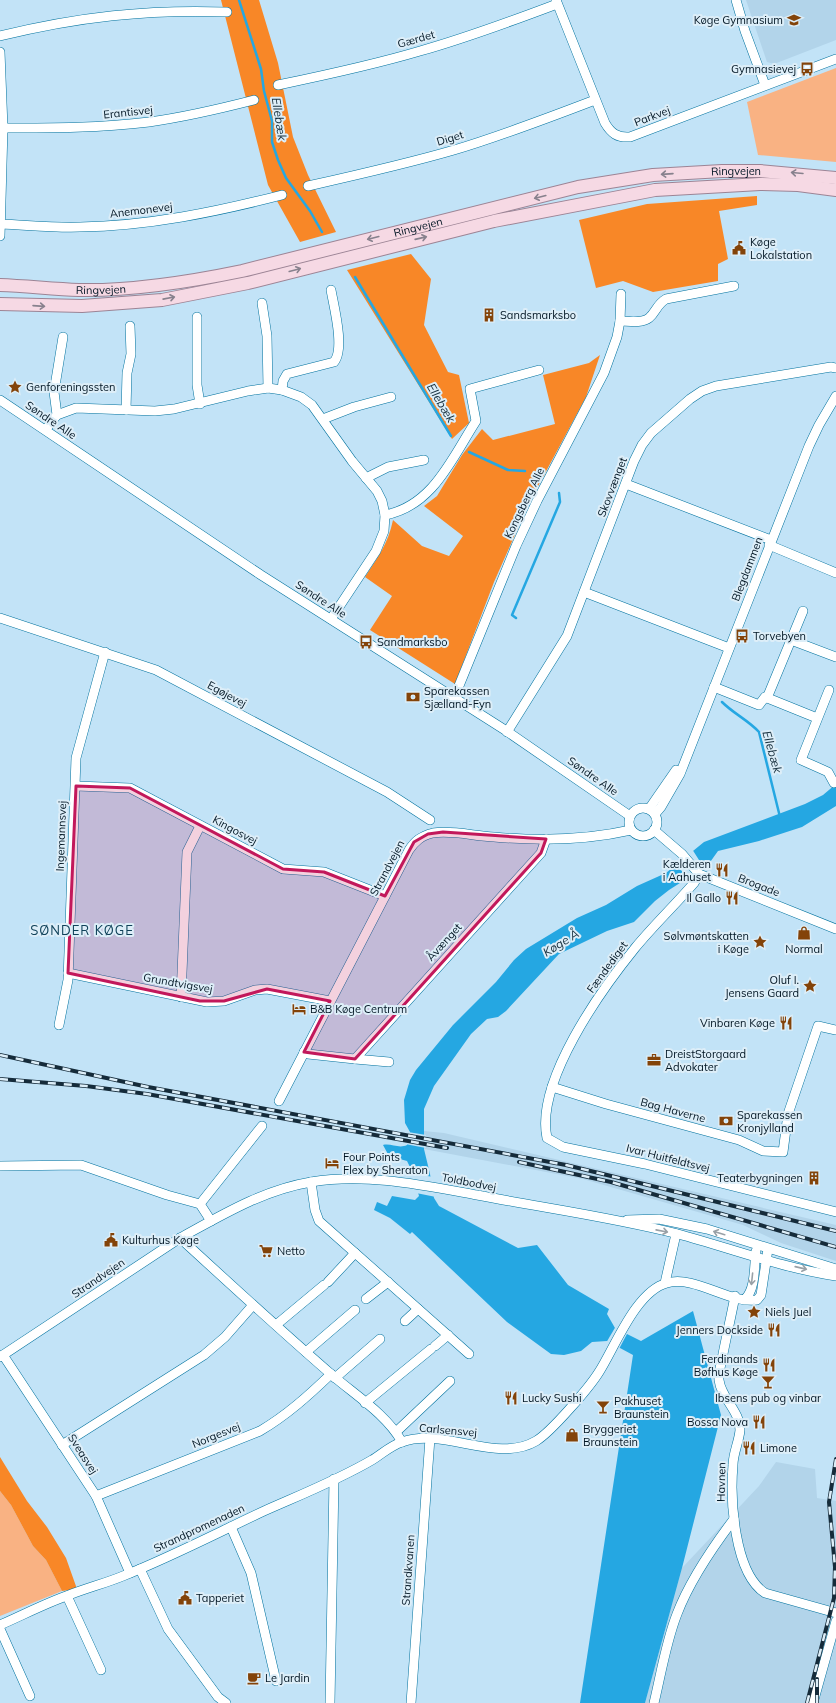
<svg xmlns="http://www.w3.org/2000/svg" width="836" height="1703" viewBox="0 0 836 1703" font-family="Mulish,sans-serif">
<style>
.built{fill:#b2d4ea}
.green{fill:#f9b283}
.forest{fill:#f88727}
.water{fill:#25a7e2}
.pier{fill:#c2e3f7}
.lines{fill:none;stroke-linecap:round;stroke-linejoin:round}
.stream{stroke:#25a7e2;stroke-width:2.5}
.minor-casing{stroke:#00729e;stroke-width:10}
.major-casing{stroke:#9c8495;stroke-width:14}
.minor{stroke:#fff;stroke-width:9}
.major{stroke:#f6d9e4;stroke-width:12}
.rail-casing{stroke:#152b3a;stroke-width:4}
.rail{stroke:#ddeef8;stroke-width:2.5;stroke-dasharray:8;stroke-linecap:butt}
.oneway{stroke:#87818d}
.oneway2{stroke:#99a1a7}
.marked{fill:#c2185b;fill-opacity:0.2;stroke:#c2185b;stroke-width:3;stroke-linejoin:round}
.labels{text-anchor:middle;stroke-width:4;stroke-linejoin:round;paint-order:stroke}
.poi-label{font-size:11px;fill:#001523;stroke:#ddeef8;text-anchor:start}
.street-label{font-size:11px;fill:#001523;stroke:#ddeef8}
.water-label{font-size:12px;font-style:italic;fill:#152e3c;stroke:#ddeef8}
.quarter-label{font-size:13px;letter-spacing:1px;fill:#0f4159;stroke:#ddeef8}
</style>
<rect width="100%" height="100%" fill="#c2e3f7"/>
<!-- built -->
<g class="built">
<path d="M746,0H836V40L774,64L767,62Z"/>
<path d="M424,1131L444,1133L836,1225V1261L781,1243L743,1225L583,1179L424,1149Z"/>
<path d="M776,1462L815,1469L817,1498L836,1501V1703H645L682,1568L759,1486Z"/>
</g>
<!-- green -->
<g class="green">
<path d="M836,68V162L758,155L747,102Z"/>
<path d="M0,1491L11,1505L33,1546L46,1560L62,1591L0,1616Z"/>
</g>
<!-- forest -->
<g class="forest">
<path d="M221,0H259L278,63L293,137L308,175L336,232L300,242L268,185Z"/>
<path d="M757,196V205L719,211L728,259L718,264V281L653,292L623,281L596,288L579,220L647,204Z"/>
<path d="M411,254L431,279L424,325L448,372L459,375L469,423L452,439L347,270Z"/>
<path d="M600,355L586,397L529,503L494,582L455,684L370,630L392,596L365,577C378,557 388,544 393,520L422,546L449,556L463,536L424,506L437,496L462,455L482,429L493,440L555,424L543,375L589,363Z"/>
<path d="M0,1457L27,1501L47,1527L66,1558L77,1589L62,1591L46,1560L33,1546L11,1505L0,1491Z"/>
</g>
<!-- water -->
<path class="water" d="M836,784V806L802,827L759,841L718,851L708,865L669,890L655,901L634,922L607,931L559,954L506,1011L498,1017L487,1019L471,1034L434,1086L424,1109V1149L430,1174L434,1198L439,1206L518,1248L537,1245L568,1285L609,1309L607,1314L615,1328L641,1341L693,1311L721,1415L682,1568L645,1703H580L633,1355L607,1341L592,1342L581,1351L564,1355L551,1354L507,1322L412,1232L410,1234L390,1218L374,1210L377,1202L387,1206L392,1196L415,1200L419,1196L412,1171L407,1161L389,1156L383,1145C391,1143 399,1149 407,1145L410,1132L405,1123L404,1100L410,1080L416,1070L453,1025L496,982L514,960L526,949L577,918L606,905L637,886L666,873L704,842L805,804L823,795Z"/>
<!-- pier -->
<g class="pier">
<path d="M692,849L699,860L707,867L685,883L682,871L674,866Z"/>
<path d="M408,1132L426,1135V1148L405,1144Z"/>
<path d="M411,1173L433,1177L436,1197L416,1193Z"/>
<path d="M616,1326L628,1332L619,1349L606,1343Z"/>
</g>
<g class="lines">
<!-- stream -->
<g class="stream">
<path d="M239,0L261,69L264,91L272,121V142L278,160L286,178L310,211L322,232"/>
<path d="M355,277L451,436"/>
<path d="M469,452L508,470L525,471"/>
<path d="M516,618L512,615L560,502L559,493"/>
<path d="M722,702C734,714 748,720 759,732L780,817"/>
</g>
<!-- minor casing -->
<g class="minor-casing">
<g id="minor">
<path d="M556,0L605,123C611,133 617,138 630,137L836,59"/>
<path d="M736,0L745,31L765,85"/>
<path d="M0,36C77,17 148,9 227,12"/>
<path d="M0,52L3,128L0,236"/>
<path d="M278,85C326,75 373,65 420,51C466,38 512,21 557,4"/>
<path d="M3,128C52,128 101,128 149,122C185,117 219,109 254,100"/>
<path d="M308,186C357,175 406,164 454,150C501,136 548,118 595,100"/>
<path d="M1,224C27,225 54,228 80,227C148,226 216,212 282,195"/>
<path d="M262,303L267,336L268,388"/>
<path d="M197,317V385L200,404"/>
<path d="M620,321C628,321 641,324 649,318C656,312 657,304 666,299L734,286"/>
<path d="M282,390L283,381L287,374L334,362C345,349 334,307 331,290"/>
<path d="M0,400L261,575L505,730L630,816"/>
<path d="M126,410L127,373L131,354L130,326"/>
<path d="M57,415L54,392L63,337"/>
<path d="M323,419L354,407L391,397"/>
<path d="M46,429L57,415L76,408L155,411L174,409L248,391L268,388L282,390L301,397L312,405L352,461L377,491L382,501L385,515L384,531L376,551L331,619"/>
<path d="M366,478L388,467L424,460"/>
<path d="M626,484L771,540"/>
<path d="M385,515C433,506 452,458 476,421L470,389L539,370"/>
<path d="M769,545L836,573"/>
<path d="M584,592L729,648"/>
<path d="M0,618L156,670L387,792L430,820"/>
<path d="M791,640L836,657"/>
<path d="M714,687L759,705L765,697L817,718"/>
<path d="M829,690L801,760L828,772L834,783"/>
<path d="M454,698L516,546L537,501L604,373L617,337L620,321L621,294"/>
<path d="M767,698L803,611"/>
<path d="M507,732L567,636L634,461L642,445L651,433L690,399L702,391L716,386L831,367L836,368"/>
<path d="M76,786L130,788L283,869L324,872L385,896"/>
<circle cx="643" cy="822" r="14"/>
<path d="M649,809L676,770"/>
<path d="M655,814L661,807L680,774L809,446L819,425L836,396"/>
<path d="M654,830L682,854L699,874L836,929"/>
<path d="M699,874L694,883C675,905 653,926 635,948C601,990 535,1082 547,1138L563,1147L645,1164L836,1212"/>
<path d="M68,973L207,1002L224,1001L255,990L267,989L330,1001"/>
<path d="M181,997L187,852L200,826"/>
<path d="M59,1025L68,980L76,758L105,652"/>
<path d="M304,1052L308,1054L355,1059L541,853L546,839"/>
<path d="M355,1059L389,1062"/>
<path d="M552,1087L606,1104L739,1140L763,1151L783,1152L788,1114L818,1026L836,1030"/>
<path d="M279,1101L409,850C415,841 421,836 433,833C452,830 474,836 494,837C539,841 587,840 631,830"/>
<path d="M0,1166L81,1165L167,1195L200,1204"/>
<path d="M311,1182L315,1210L319,1221L469,1354"/>
<path d="M627,1220L659,1219L707,1229L836,1269"/>
<path d="M211,1221L200,1204L262,1126"/>
<path d="M180,1238C230,1284 280,1330 332,1375C355,1395 386,1414 402,1442"/>
<path d="M328,1282L355,1253"/>
<path d="M665,1283L676,1234"/>
<path d="M735,1296C731,1317 726,1338 722,1359C721,1365 718,1373 719,1380C721,1398 740,1411 740,1430C739,1442 733,1453 733,1465C730,1499 734,1573 765,1593L836,1613"/>
<path d="M366,1299L388,1282"/>
<path d="M745,1299C756,1289 754,1265 756,1251"/>
<path d="M405,1321L418,1309"/>
<path d="M276,1325L324,1285"/>
<path d="M435,1346L448,1335"/>
<path d="M306,1352L355,1310"/>
<path d="M3,1355L96,1496L130,1573"/>
<path d="M0,1357L180,1238C222,1215 263,1190 311,1182C367,1173 422,1185 477,1195C544,1208 612,1217 678,1234C730,1248 782,1268 836,1276"/>
<path d="M335,1378L380,1339"/>
<path d="M365,1403L431,1349"/>
<path d="M396,1432L450,1381"/>
<path d="M62,1445L204,1355L225,1337L253,1305"/>
<path d="M96,1496L260,1431C287,1415 308,1396 331,1374"/>
<path d="M231,1527L251,1573L276,1681"/>
<path d="M140,1569L168,1629L218,1697L226,1703"/>
<path d="M67,1596L101,1670"/>
<path d="M0,1625C23,1615 46,1603 69,1595C87,1588 106,1583 123,1576C171,1557 217,1533 264,1511C300,1495 338,1480 372,1460C382,1454 390,1446 402,1442C444,1427 497,1464 536,1441C551,1432 589,1388 599,1372C615,1347 636,1291 667,1283C695,1275 729,1304 757,1300L761,1295L768,1249"/>
<path d="M0,1629L30,1696"/>
<path d="M330,1703L334,1479"/>
<path d="M411,1703L430,1438"/>
<path d="M654,1703C661,1674 666,1642 677,1614C690,1580 712,1548 734,1519"/>
<path d="M813,1703L836,1621"/>
</g>
</g>
<!-- major casing -->
<g class="major-casing">
<g id="major">
<path id="s1" d="M0,285C26,286 53,289 79,290C134,291 189,282 242,271L578,187L653,175L722,171H760L836,178"/>
<path d="M0,304L82,306L162,300L248,283L494,221L655,190L760,184L798,185L836,190"/>
</g>
</g>
<!-- minor -->
<use href="#minor" class="minor"/>
<!-- major -->
<use href="#major" class="major"/>
<!-- rail casing -->
<g class="rail-casing">
<g id="rail">
<path d="M0,1055L148,1087L566,1165L836,1231"/>
<path d="M0,1079L86,1086L147,1094L447,1148"/>
<path d="M519,1162L611,1182L836,1247"/>
<path d="M817,1679V1703"/>
<path d="M807,1703L834,1598L835,1567L829,1502L836,1459"/>
</g>
</g>
<!-- rail -->
<use href="#rail" class="rail"/>
</g>
<!-- one-way arrows -->
<defs><path id="oneway-shaft" d="M-6 0H5M1.5-3L5.5 0L1.5 3" fill="none" stroke-width="1.6" stroke-linecap="round" stroke-linejoin="round"/></defs>
<g class="oneway">
<use href="#oneway-shaft" transform="translate(797 173) rotate(-175)"/>
<use href="#oneway-shaft" transform="translate(667 174) rotate(176)"/>
<use href="#oneway-shaft" transform="translate(540 197) rotate(166)"/>
<use href="#oneway-shaft" transform="translate(373 238) rotate(166)"/>
<use href="#oneway-shaft" transform="translate(421 238) rotate(-13)"/>
<use href="#oneway-shaft" transform="translate(295 270) rotate(-15)"/>
<use href="#oneway-shaft" transform="translate(169 298) rotate(-11)"/>
<use href="#oneway-shaft" transform="translate(39 306) rotate(4)"/>
</g>
<g class="oneway2">
<use href="#oneway-shaft" transform="translate(662 1231) rotate(11)"/>
<use href="#oneway-shaft" transform="translate(719 1233) rotate(-163)"/>
<use href="#oneway-shaft" transform="translate(801 1268) rotate(13)"/>
<use href="#oneway-shaft" transform="translate(752 1279) rotate(96)"/>
</g>
<!-- marked area -->
<path class="marked" d="M76,786L130,788L283,869L324,872L385,896L414,842L428,834L443,832L546,839L541,853L355,1059L304,1052L330,1001L267,989L224,1001H200L68,973Z"/>
<!-- icons -->
<defs>
<g id="school-bare" transform="scale(1.08)"><path d="M0-5L7-2L0 1L-7-2ZM-4 1L0 2.5L4 1V4Q0 6-4 4Z" fill="#834309" stroke="#ddeef8" stroke-width="2.5" paint-order="stroke"/></g>
<g id="bus-bare" transform="scale(1.08)"><path d="M-5-6H5V4H4V6H2V4H-2V6H-4V4H-5ZM-3.5-4V0h7V-4ZM-3.5 1.2v1.5H-2V1.2ZM2 1.2v1.5H3.5V1.2Z" fill="#834309" stroke="#ddeef8" stroke-width="2.5" paint-order="stroke"/></g>
<g id="civic-bare" transform="scale(1.08)"><path d="M-.6-6.5H3V-4.5H.6V-3L4-1V1h2V6H-6V1h2V-1L-.6-3ZM-1.2 2.5V6h2.4V2.5Z" fill="#834309" stroke="#ddeef8" stroke-width="2.5" paint-order="stroke"/></g>
<g id="building-bare" transform="scale(1.08)"><path d="M-4-6H4V6H1V3H-1V6H-4ZM-2.5-4.3h1.7v1.8h-1.7ZM.8-4.3h1.7v1.8H.8ZM-2.5-1h1.7V.8h-1.7ZM.8-1h1.7V.8H.8Z" fill="#834309" stroke="#ddeef8" stroke-width="2.5" paint-order="stroke"/></g>
<g id="sight-bare" transform="scale(1.08)"><path d="M0-6L1.8-2.2L6-1.7L2.9 1.2L3.7 5.4L0 3.3L-3.7 5.4L-2.9 1.2L-6-1.7L-1.8-2.2Z" fill="#834309" stroke="#ddeef8" stroke-width="2.5" paint-order="stroke"/></g>
<g id="bank-bare" transform="scale(1.08)"><path d="M-6-4H6V4H-6ZM0-2.3a2.3 2.3 0 1 0 0 4.6a2.3 2.3 0 1 0 0-4.6Z" fill="#834309" stroke="#ddeef8" stroke-width="2.5" paint-order="stroke"/></g>
<g id="restaurant-bare" transform="scale(1.08)"><path d="M-5-6h1v4h1v-4h1v4h1v-4h1v5L-1.5 .5V6h-2V.5L-5-1ZM5-6V6H3V1.5H1.5Q1.5-4 5-6Z" fill="#834309" stroke="#ddeef8" stroke-width="2.5" paint-order="stroke"/></g>
<g id="shop-bare" transform="scale(1.08)"><path d="M-5-2.5h2.3a2.7 3.5 0 0 1 5.4 0H5L5.5 6h-11ZM-1.5-2.5h3a1.5 2.3 0 0 0-3 0Z" fill="#834309" stroke="#ddeef8" stroke-width="2.5" paint-order="stroke"/></g>
<g id="hotel-bare" transform="scale(1.08)"><path d="M-6-4.5h1.5V1H6V5H4.5V3h-9V5H-6ZM-4 0a1.8 1.8 0 1 1 3.6 0ZM.5 0V-2.5h3Q6-2.5 6 0Z" fill="#834309" stroke="#ddeef8" stroke-width="2.5" paint-order="stroke"/></g>
<g id="office-bare" transform="scale(1.08)"><path d="M-6-3h4V-5.5h4V-3h4V5H-6ZM-1-4.5V-3h2v-1.5ZM-6 0V1H6V0Z" fill="#834309" stroke="#ddeef8" stroke-width="2.5" paint-order="stroke"/></g>
<g id="supermarket-bare" transform="scale(1.08)"><path d="M-6-5.5h2.5l.6 2H6L4.5 2H-2.5L-4.4-4H-6ZM-1.5 3.2a1.3 1.3 0 1 0 .1 0ZM3 3.2a1.3 1.3 0 1 0 .1 0Z" fill="#834309" stroke="#ddeef8" stroke-width="2.5" paint-order="stroke"/></g>
<g id="bar-bare" transform="scale(1.08)"><path d="M-6-5H6L.8 .8V4.5H3.5V6h-7V4.5H-.8V.8Z" fill="#834309" stroke="#ddeef8" stroke-width="2.5" paint-order="stroke"/></g>
<g id="cafe-bare" transform="scale(1.08)"><path d="M-5.5-4.5H6V0H3Q3 3.5 0 3.5H-2.5Q-5.5 3.5-5.5 0ZM3-3.2v2h1.7v-2ZM-6 4.5H4V6H-6Z" fill="#834309" stroke="#ddeef8" stroke-width="2.5" paint-order="stroke"/></g>
</defs>
<g fill-rule="evenodd">
<use href="#school-bare" x="794" y="20"/>
<use href="#bus-bare" x="807" y="69"/>
<use href="#civic-bare" x="739" y="248"/>
<use href="#building-bare" x="489" y="315"/>
<use href="#sight-bare" x="15" y="387"/>
<use href="#bus-bare" x="742" y="636"/>
<use href="#bus-bare" x="366" y="642"/>
<use href="#bank-bare" x="413" y="697"/>
<use href="#restaurant-bare" x="722" y="870"/>
<use href="#restaurant-bare" x="732" y="898"/>
<use href="#shop-bare" x="804" y="933"/>
<use href="#sight-bare" x="760" y="942"/>
<use href="#sight-bare" x="810" y="986"/>
<use href="#hotel-bare" x="299" y="1009"/>
<use href="#restaurant-bare" x="786" y="1023"/>
<use href="#office-bare" x="654" y="1060"/>
<use href="#bank-bare" x="726" y="1121"/>
<use href="#hotel-bare" x="332" y="1163"/>
<use href="#building-bare" x="814" y="1178"/>
<use href="#civic-bare" x="111" y="1240"/>
<use href="#supermarket-bare" x="266" y="1251"/>
<use href="#sight-bare" x="754" y="1312"/>
<use href="#restaurant-bare" x="774" y="1330"/>
<use href="#restaurant-bare" x="769" y="1365"/>
<use href="#bar-bare" x="768" y="1382"/>
<use href="#restaurant-bare" x="511" y="1398"/>
<use href="#bar-bare" x="603" y="1407"/>
<use href="#restaurant-bare" x="759" y="1422"/>
<use href="#shop-bare" x="572" y="1435"/>
<use href="#restaurant-bare" x="749" y="1448"/>
<use href="#civic-bare" x="185" y="1598"/>
<use href="#cafe-bare" x="254" y="1678"/>
</g>
<g class="labels">
<!-- poi labels -->
<g class="poi-label">
<text x="783" y="24" text-anchor="end">Køge Gymnasium</text>
<text x="796" y="73" text-anchor="end">Gymnasievej</text>
<text x="750" y="246">Køge<tspan x="750" dy="13">Lokalstation</tspan></text>
<text x="500" y="319">Sandsmarksbo</text>
<text x="26" y="391">Genforeningssten</text>
<text x="753" y="640">Torvebyen</text>
<text x="377" y="646">Sandmarksbo</text>
<text x="424" y="695">Sparekassen<tspan x="424" dy="13">Sjælland-Fyn</tspan></text>
<text x="711" y="868" text-anchor="end">Kælderen<tspan x="711" dy="13">i Aahuset</tspan></text>
<text x="721" y="902" text-anchor="end">Il Gallo</text>
<text x="749" y="940" text-anchor="end">Sølvmøntskatten<tspan x="749" dy="13">i Køge</tspan></text>
<text x="804" y="953" text-anchor="middle">Normal</text>
<text x="799" y="984" text-anchor="end">Oluf I.<tspan x="799" dy="13">Jensens Gaard</tspan></text>
<text x="310" y="1013">B&amp;B Køge Centrum</text>
<text x="775" y="1027" text-anchor="end">Vinbaren Køge</text>
<text x="665" y="1058">DreistStorgaard<tspan x="665" dy="13">Advokater</tspan></text>
<text x="737" y="1119">Sparekassen<tspan x="737" dy="13">Kronjylland</tspan></text>
<text x="343" y="1161">Four Points<tspan x="343" dy="13">Flex by Sheraton</tspan></text>
<text x="803" y="1182" text-anchor="end">Teaterbygningen</text>
<text x="122" y="1244">Kulturhus Køge</text>
<text x="277" y="1255">Netto</text>
<text x="765" y="1316">Niels Juel</text>
<text x="763" y="1334" text-anchor="end">Jenners Dockside</text>
<text x="758" y="1363" text-anchor="end">Ferdinands<tspan x="758" dy="13">Bøfhus Køge</tspan></text>
<text x="522" y="1402">Lucky Sushi</text>
<text x="768" y="1402" text-anchor="middle">Ibsens pub og vinbar</text>
<text x="614" y="1405">Pakhuset<tspan x="614" dy="13">Braunstein</tspan></text>
<text x="748" y="1426" text-anchor="end">Bossa Nova</text>
<text x="583" y="1433">Bryggeriet<tspan x="583" dy="13">Braunstein</tspan></text>
<text x="760" y="1452">Limone</text>
<text x="196" y="1602">Tapperiet</text>
<text x="265" y="1682">Le Jardin</text>
</g>
<!-- street labels -->
<g class="street-label">
<text transform="translate(416 39) rotate(-16)" y="4">Gærdet</text>
<text transform="translate(128 112) rotate(-6)" y="4">Erantisvej</text>
<text transform="translate(652 116) rotate(-21)" y="4">Parkvej</text>
<text transform="translate(450 138) rotate(-17)" y="4">Diget</text>
<text dy="4" stroke="none"><textPath href="#s1" startOffset="749">Ringvejen</textPath></text>
<text transform="translate(141 210) rotate(-7)" y="4">Anemonevej</text>
<text dy="4" stroke="none"><textPath href="#s1" startOffset="425">Ringvejen</textPath></text>
<text dy="4" stroke="none"><textPath href="#s1" startOffset="101">Ringvejen</textPath></text>
<text transform="translate(51 420) rotate(34)" y="4">Søndre Alle</text>
<text transform="translate(612 487) rotate(-69)" y="4">Skovvænget</text>
<text transform="translate(524 503) rotate(-64)" y="4">Kongsberg Alle</text>
<text transform="translate(747 569) rotate(-69)" y="4">Blegdammen</text>
<text transform="translate(321 599) rotate(33)" y="4">Søndre Alle</text>
<text transform="translate(227 694) rotate(28)" y="4">Egøjevej</text>
<text transform="translate(593 776) rotate(35)" y="4">Søndre Alle</text>
<text transform="translate(235 830) rotate(28)" y="4">Kingosvej</text>
<text transform="translate(61 836) rotate(-88)" y="4">Ingemannsvej</text>
<text transform="translate(387 868) rotate(-62)" y="4">Strandvejen</text>
<text transform="translate(759 885) rotate(21)" y="4">Brogade</text>
<text transform="translate(444 942) rotate(-48)" y="4">Åvænget</text>
<text transform="translate(607 967) rotate(-54)" y="4">Fændediget</text>
<text transform="translate(178 983) rotate(10)" y="4">Grundtvigsvej</text>
<text transform="translate(673 1110) rotate(15)" y="4">Bag Haverne</text>
<text transform="translate(668 1158) rotate(14)" y="4">Ivar Huitfeldtsvej</text>
<text transform="translate(469 1182) rotate(11)" y="4">Toldbodvej</text>
<text transform="translate(98 1278) rotate(-34)" y="4">Strandvejen</text>
<text transform="translate(448 1430) rotate(5)" y="4">Carlsensvej</text>
<text transform="translate(216 1435) rotate(-22)" y="4">Norgesvej</text>
<text transform="translate(83 1454) rotate(57)" y="4">Sveasvej</text>
<text transform="translate(721 1482) rotate(-89)" y="4">Havnen</text>
<text transform="translate(199 1528) rotate(-25)" y="4">Strandpromenaden</text>
<text transform="translate(408 1570) rotate(-86)" y="4">Strandkvanen</text>
</g>
<!-- water labels -->
<g class="water-label">
<text transform="translate(279 119) rotate(81)" y="4">Ellebæk</text>
<text transform="translate(441 403) rotate(59)" y="4">Ellebæk</text>
<text transform="translate(772 752) rotate(74)" y="4">Ellebæk</text>
<text transform="translate(561 943) rotate(-32)" y="4">Køge Å</text>
</g>
<!-- quarter labels -->
<g class="quarter-label">
<text x="82" y="935">SØNDER KØGE</text>
</g>
</g>
</svg>
